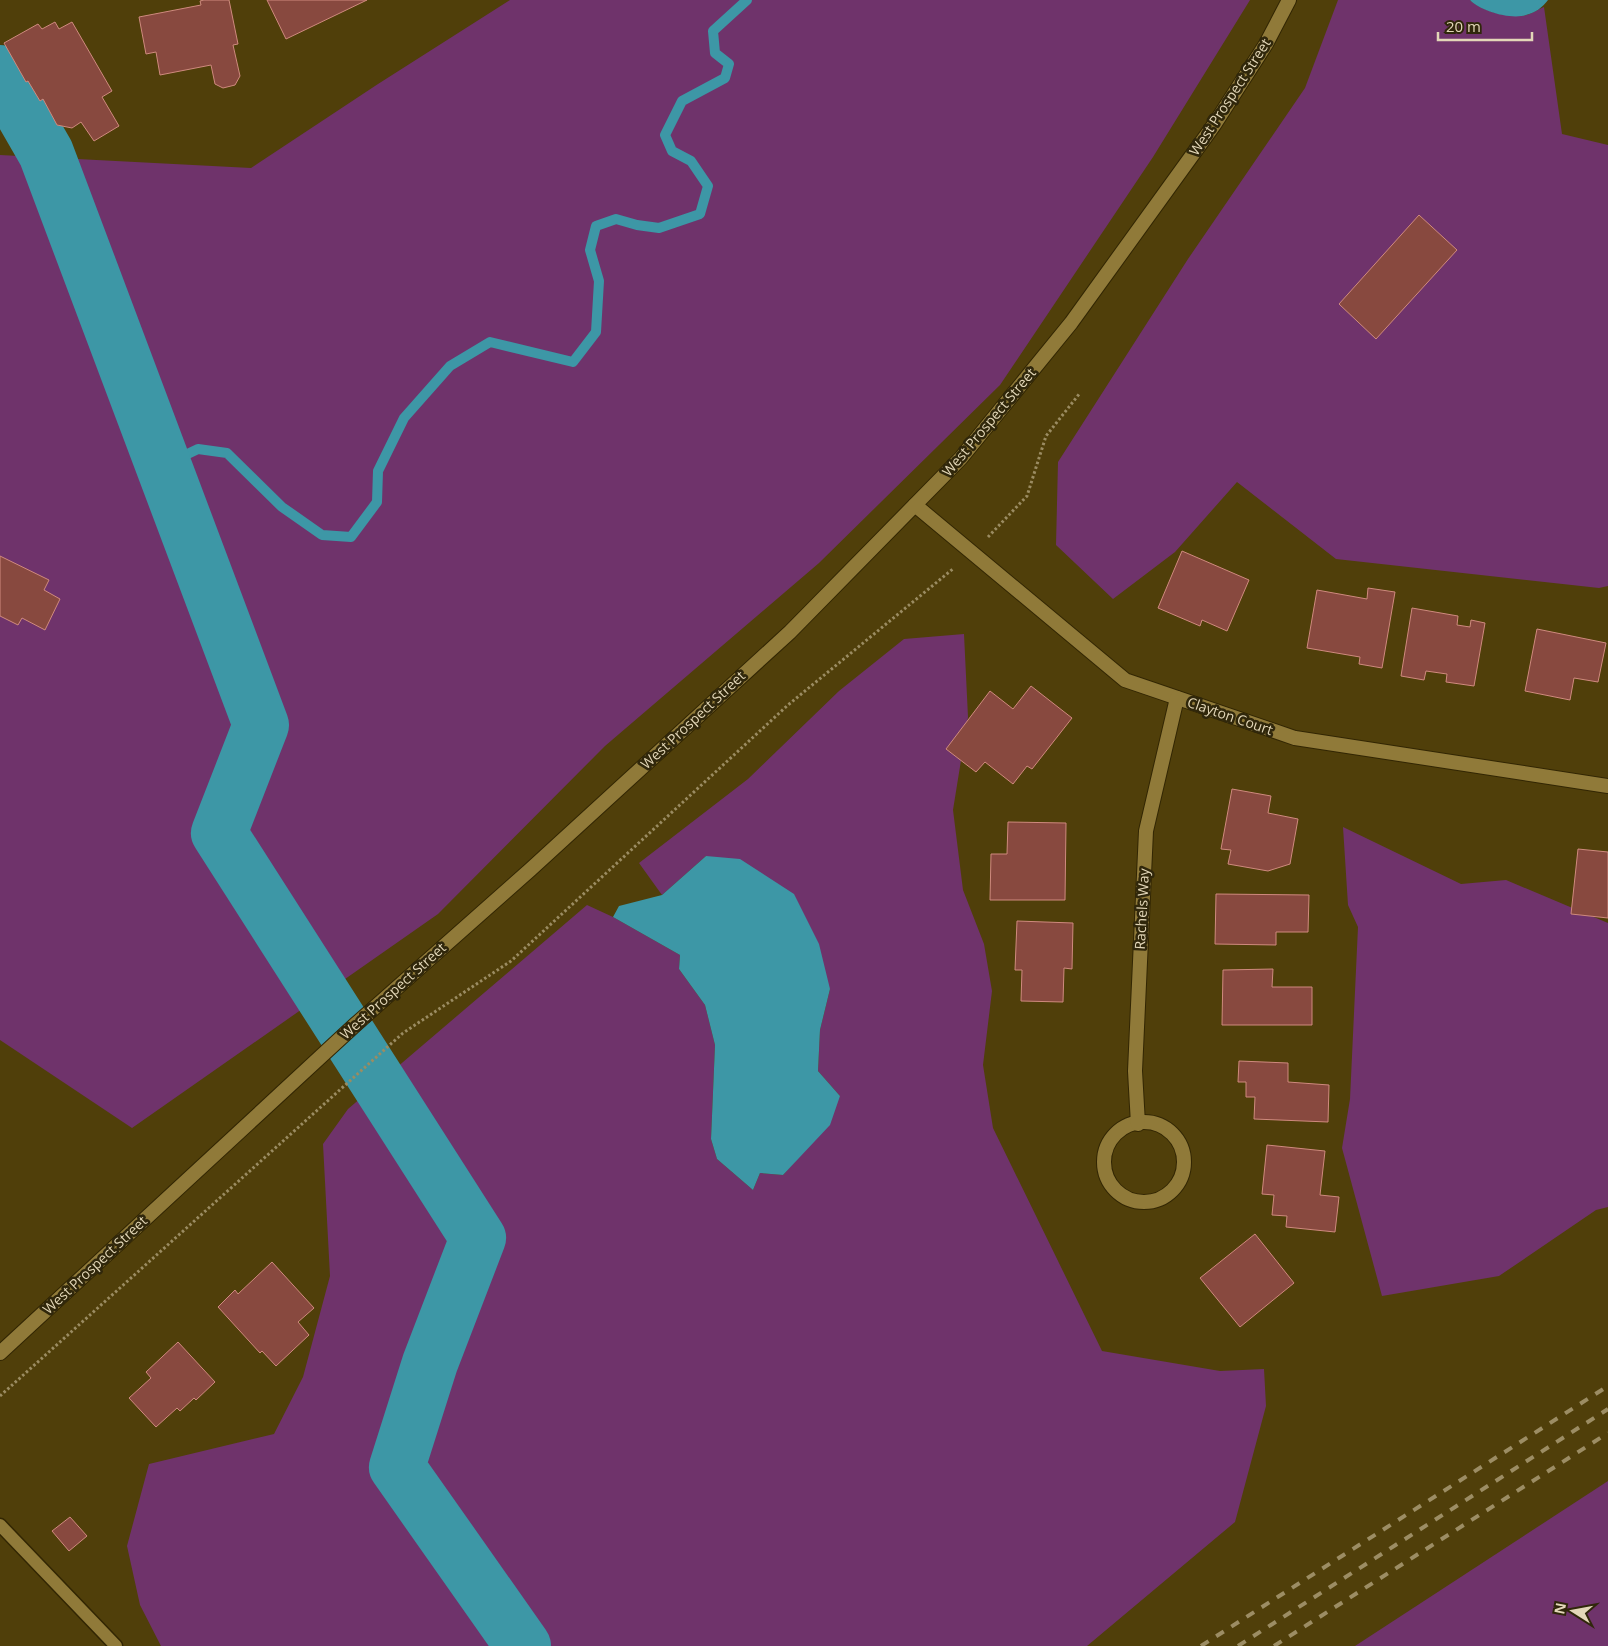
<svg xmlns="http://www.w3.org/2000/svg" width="1608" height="1646" viewBox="0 0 1608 1646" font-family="'Open Sans',sans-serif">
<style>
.green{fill:#6f336b}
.water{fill:#3d97a6}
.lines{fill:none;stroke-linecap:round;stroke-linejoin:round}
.stream{stroke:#3d97a6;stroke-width:10}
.river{stroke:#3d97a6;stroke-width:56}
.building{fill:#88493f;stroke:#cf8a7e}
.service-casing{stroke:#322603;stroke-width:15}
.minor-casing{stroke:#322603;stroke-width:16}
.tertiary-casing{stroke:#322603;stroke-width:16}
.path{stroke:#9b8c62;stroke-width:3;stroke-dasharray:2.5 2.5;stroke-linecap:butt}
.service{stroke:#907a39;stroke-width:12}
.minor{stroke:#907a39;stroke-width:14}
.tertiary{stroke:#907a39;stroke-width:14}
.rail{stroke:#9c8d64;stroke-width:4;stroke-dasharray:9 9;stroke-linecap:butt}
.labels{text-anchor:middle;stroke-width:5;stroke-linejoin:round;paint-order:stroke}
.street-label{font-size:14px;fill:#e3d7b8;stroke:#30270b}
</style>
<rect width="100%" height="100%" fill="#503f0a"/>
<!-- green -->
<g class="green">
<path d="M510,0H1250L1153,157L1000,385L819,563L605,746L438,914L132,1128L0,1040V155L251,168L378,84Z"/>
<path d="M1338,0H1470C1481,11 1511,19 1526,15C1532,14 1538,9 1544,7L1562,134L1608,145V586L1599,588L1336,559L1237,482L1175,552L1113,599L1056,545L1058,462L1188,259L1305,88Z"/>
<path d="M964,634L968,717L953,810L963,890L984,944L992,991L983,1065L993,1128L1102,1351L1220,1371L1264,1369L1266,1406L1235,1522L1087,1646H161L140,1605L127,1546L149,1464L274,1434L303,1377L330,1276L323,1144L348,1109L587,905L613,917L680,955L679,969L705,1005L715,1045L711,1139L717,1159L753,1190L760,1173L783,1175L799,1157L840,1096L818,1071L820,1030L830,989L706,856L662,895L639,863L748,779L839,691L904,639Z"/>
<path d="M1343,827L1461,884L1506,880L1608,923V1207L1596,1210L1499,1276L1382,1296L1342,1148L1350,1099L1358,927L1348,905Z"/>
<path d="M1608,1481V1646H1355Z"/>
</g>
<!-- water -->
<g class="water">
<path d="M1470,0H1548C1543,7 1535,13 1526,15C1511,20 1480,11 1470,0Z"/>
<path d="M706,856L740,859L794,894L819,944L830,989L820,1030L818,1071L840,1096L830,1125L783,1175L760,1173L753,1190L717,1159L711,1139L715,1045L705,1005L679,969L680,955L613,917L619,906L662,895Z"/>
</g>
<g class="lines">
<!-- stream -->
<path class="stream" d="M165,469L177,459L198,449L227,453L282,507L322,535L351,537L377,502L378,471L404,418L450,366L490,342L573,362L596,332L599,281L590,250L596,226L616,219L637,225L659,228L700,214L708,186L691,161L672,151L665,135L682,101L725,78L729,64L715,53L713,31L747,0"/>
<!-- river -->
<path class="river" d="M0,73L46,153L261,725L219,833L478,1238L430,1363L397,1467L523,1646"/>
</g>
<!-- building -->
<g class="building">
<path d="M204,0H229L238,44L233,45L240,76L235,85L223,88L215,84L211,65L160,75L156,52L146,54L139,17L201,5L200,1Z"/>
<path d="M267,0H367L286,39Z"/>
<path d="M55,22L59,29L72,22L112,91L102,97L119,126L94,141L81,122L72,128L57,125L43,99L40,101L28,81L26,82L4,43L38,24L42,29Z"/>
<path d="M1419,215L1457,250L1376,339L1339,304Z"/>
<path d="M1182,551L1249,580L1227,631L1202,620L1200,626L1158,608Z"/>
<path d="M0,556L49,580L44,590L60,599L45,630L22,618L18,625L0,616Z"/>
<path d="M1368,588L1395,592L1382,668L1359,664L1360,657L1307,648L1317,590L1367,599Z"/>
<path d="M1412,608L1458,616L1457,625L1470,627L1471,620L1485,623L1474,686L1446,682L1447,674L1426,671L1424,680L1401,676Z"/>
<path d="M1537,629L1606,643L1598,682L1574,678L1570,700L1525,691Z"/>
<path d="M1031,686L1072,718L1032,769L1027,766L1013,784L985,762L976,772L946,749L990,691L1013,709Z"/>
<path d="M1232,789L1271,796L1268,813L1298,819L1290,864L1268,871L1228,864L1231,850L1221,849Z"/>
<path d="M1008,822L1066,823L1065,900H990L991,854H1007Z"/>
<path d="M1578,849L1608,852V918L1571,914Z"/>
<path d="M1216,894L1309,895L1308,932H1276V945L1215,944Z"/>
<path d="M1017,921L1073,923L1072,969L1064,968L1063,1002L1021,1001L1022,970H1015Z"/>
<path d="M1273,969L1272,987H1312V1025H1222L1223,970Z"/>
<path d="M1239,1061L1288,1063V1082L1329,1085L1328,1122L1254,1119L1255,1097H1246V1082H1238Z"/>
<path d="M1267,1145L1325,1151L1320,1195L1339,1197L1335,1232L1286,1227L1287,1216L1272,1215L1274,1195L1262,1194Z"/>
<path d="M1255,1234L1294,1283L1240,1327L1200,1278Z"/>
<path d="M272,1262L314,1308L298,1322L309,1335L276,1366L262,1351L260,1353L218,1307L235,1290L238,1294Z"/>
<path d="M178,1342L215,1382L196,1400L194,1398L180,1411L177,1408L156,1427L129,1398L151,1378L146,1372Z"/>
<path d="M70,1517L87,1536L69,1551L52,1531Z"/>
</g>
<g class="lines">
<!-- service casing -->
<g class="service-casing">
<path id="service" d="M0,1525L116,1646"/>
</g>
<!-- minor casing -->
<g class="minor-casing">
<g id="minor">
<path d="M915,505L1125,680L1295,738L1608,786"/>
<circle cx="1144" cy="1162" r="40"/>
<path d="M1138,1124L1135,1071L1146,831L1177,698"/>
</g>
</g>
<!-- tertiary casing -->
<g class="tertiary-casing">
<path id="tertiary" d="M0,1353L356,1024L531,869L790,632L961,458L1071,323L1214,125L1266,44L1289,0"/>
</g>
<!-- path -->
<g class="path">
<path d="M988,537L1027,496L1046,436L1080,393"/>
<path d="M0,1396L403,1033L511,961L788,705L954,568"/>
</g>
<!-- service -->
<use href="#service" class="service"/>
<!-- minor -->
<use href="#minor" class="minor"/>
<!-- tertiary -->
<use href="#tertiary" class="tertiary"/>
<!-- rail -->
<g class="rail">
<path d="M1201,1646L1608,1386"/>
<path d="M1238,1646L1608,1409"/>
<path d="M1274,1646L1608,1433"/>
</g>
</g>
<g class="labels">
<!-- street labels -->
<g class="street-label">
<text transform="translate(1230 97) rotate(-57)" y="5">West Prospect Street</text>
<text transform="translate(989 422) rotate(-50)" y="5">West Prospect Street</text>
<text transform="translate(1230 716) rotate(19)" y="5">Clayton Court</text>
<text transform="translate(693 720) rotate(-43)" y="5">West Prospect Street</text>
<text transform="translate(1142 909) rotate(-87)" y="5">Rachels Way</text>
<text transform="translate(393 991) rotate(-42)" y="5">West Prospect Street</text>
<text transform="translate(95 1265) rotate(-43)" y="5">West Prospect Street</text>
</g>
</g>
<!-- north arrow -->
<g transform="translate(1573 1611) rotate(281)" stroke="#30270b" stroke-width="4" paint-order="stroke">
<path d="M0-4L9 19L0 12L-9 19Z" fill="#e3d7b8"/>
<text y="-8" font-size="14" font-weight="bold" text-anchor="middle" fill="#e3d7b8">N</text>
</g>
<!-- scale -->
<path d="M1438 32v8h94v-8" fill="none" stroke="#e3d7b8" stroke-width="2.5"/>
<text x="1446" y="32" font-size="15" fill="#e3d7b8" stroke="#30270b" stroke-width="4" paint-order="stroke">20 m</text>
</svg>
